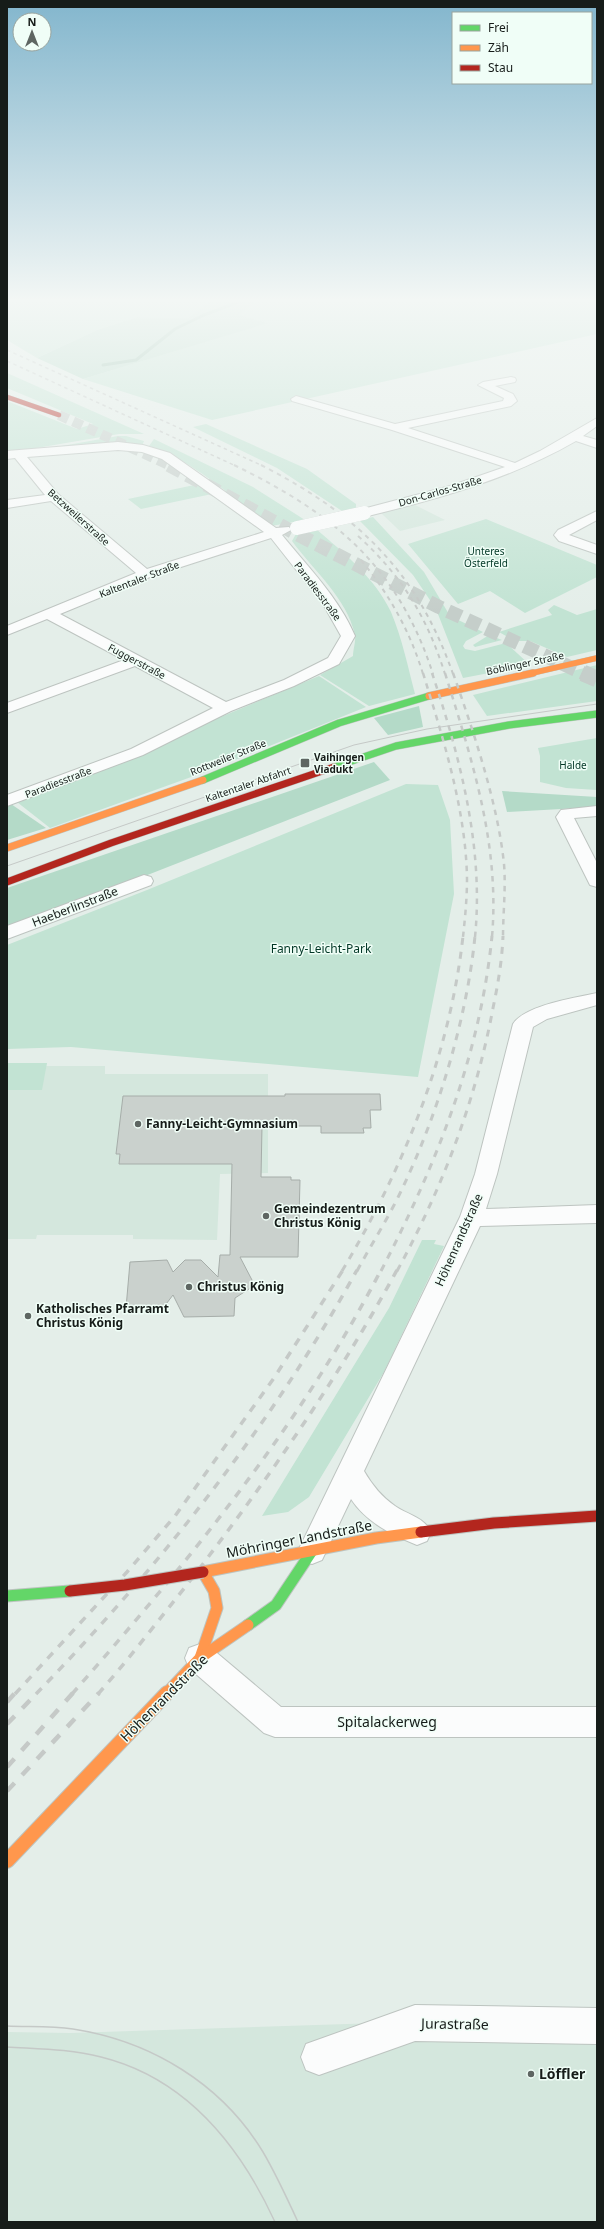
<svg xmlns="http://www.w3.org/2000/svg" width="604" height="2229" viewBox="0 0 604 2229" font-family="'Noto Sans',sans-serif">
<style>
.built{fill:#d4e7dd}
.green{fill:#c2e3d3}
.forest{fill:#b4dac8}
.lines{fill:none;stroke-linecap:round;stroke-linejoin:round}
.stream{stroke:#8dbaa5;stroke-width:3}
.building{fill:#cad1cd;stroke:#a6ada9}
.secondary-tunnel-far2{stroke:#c5ceca;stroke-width:10;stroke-dasharray:10 5.5;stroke-linecap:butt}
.secondary-tunnel-far1{stroke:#c5ceca;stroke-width:14;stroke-dasharray:14 7;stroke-linecap:butt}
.secondary-tunnel{stroke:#c5ceca;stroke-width:17;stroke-dasharray:17 8;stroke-linecap:butt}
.street-casing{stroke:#bdc4c0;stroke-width:2}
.fast-far1-casing{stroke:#bdc4c0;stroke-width:8}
.fast-casing{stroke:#bdc4c0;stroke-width:13}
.slow-far3-casing{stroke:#bdc4c0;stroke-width:6}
.slow-far2-casing{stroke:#bdc4c0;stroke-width:8}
.slow-far1-casing{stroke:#bdc4c0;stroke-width:13}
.slow-casing{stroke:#bdc4c0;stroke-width:16}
.jam-far2-casing{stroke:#bdc4c0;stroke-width:5.5}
.jam-far1-casing{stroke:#bdc4c0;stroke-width:8}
.jam-casing{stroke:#bdc4c0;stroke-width:13}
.street{fill:#fbfcfc;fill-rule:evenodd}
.fast-far1{stroke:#63d668;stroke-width:7}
.fast{stroke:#63d668;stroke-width:11}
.slow-far3{stroke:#ff974d;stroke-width:5.5}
.slow-far2{stroke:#ff974d;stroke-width:7}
.slow-far1{stroke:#ff974d;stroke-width:11}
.slow{stroke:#ff974d;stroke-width:14}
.jam-far2{stroke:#b3261e;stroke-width:4.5}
.jam-far1{stroke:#b3261e;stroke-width:7}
.jam{stroke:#b3261e;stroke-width:11}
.tram-far1{stroke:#c5c9c7;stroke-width:1}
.tram{stroke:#c5c9c7;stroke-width:1.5}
.rail-far5{stroke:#c5c9c7;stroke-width:1.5;stroke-dasharray:3.5 3.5;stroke-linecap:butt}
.rail-far4{stroke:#c5c9c7;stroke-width:2;stroke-dasharray:4.5 4.5;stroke-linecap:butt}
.rail-far3{stroke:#c5c9c7;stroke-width:2.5;stroke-dasharray:5.5 5.5;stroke-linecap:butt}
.rail-far2{stroke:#c5c9c7;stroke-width:3;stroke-dasharray:7 7;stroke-linecap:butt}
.rail-far1{stroke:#c5c9c7;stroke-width:3.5;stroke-dasharray:8 8;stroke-linecap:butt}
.rail{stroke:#c5c9c7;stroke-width:4.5;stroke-dasharray:11 11;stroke-linecap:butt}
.street-bridge-casing{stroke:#bdc4c0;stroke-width:14;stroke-linecap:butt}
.jam-bridge-casing{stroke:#bdc4c0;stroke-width:13;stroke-linecap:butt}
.street-bridge{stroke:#fbfcfc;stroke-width:14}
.jam-bridge{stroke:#b3261e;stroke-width:11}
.poi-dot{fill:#5e6662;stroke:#f0fef7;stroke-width:1.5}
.labels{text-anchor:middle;stroke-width:3;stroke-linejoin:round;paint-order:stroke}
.far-street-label{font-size:10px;fill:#161c19;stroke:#f0fef7}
.far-park-label{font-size:10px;fill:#013725;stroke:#f0fef7}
.far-poi-label{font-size:10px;font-weight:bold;fill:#161c19;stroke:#f0fef7;text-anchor:start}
.street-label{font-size:12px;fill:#161c19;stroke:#f0fef7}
.park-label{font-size:12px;fill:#013725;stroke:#f0fef7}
.poi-label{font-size:12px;font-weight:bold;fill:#161c19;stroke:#f0fef7;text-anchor:start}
.near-street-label{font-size:14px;fill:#161c19;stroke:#f0fef7}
.near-poi-label{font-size:14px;font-weight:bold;fill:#161c19;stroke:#f0fef7;text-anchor:start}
</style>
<rect width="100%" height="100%" fill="#e4eee9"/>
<!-- built -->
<g class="built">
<path d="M413,504L445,520L400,531L381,513Z"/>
<path d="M7,1063H47L46,1066H105V1074H268V1173L220,1174L217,1240L133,1239V1235H37L36,1239H7Z"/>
<path d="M597,2021V2222H7V2032L70,2033L378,2023Z"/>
</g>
<!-- green -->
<g class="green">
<path d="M7,301H210L188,318L137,317L97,330L37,358L7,340Z"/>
<path d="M256,301H597V334L212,420L83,379L267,323L238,315Z"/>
<path d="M7,373L144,434H119L7,453V401L77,429L93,424L7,388Z"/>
<path d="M206,424L307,469L356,504V508L342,511L277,468L193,427Z"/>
<path d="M118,436H126L144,441L142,446L39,450Z"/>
<path d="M154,439L253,487L305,520L271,526C233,498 194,461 149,446Z"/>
<path d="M199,484L212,494L141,509L128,499Z"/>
<path d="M373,517L424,572L450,616L483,632L466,641L463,646L465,649L475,651L506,643L530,665L463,678L436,609L413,575L359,520Z"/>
<path d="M486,519L597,565V577L525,613L490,591L458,604L408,544Z"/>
<path d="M316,529C344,553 375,578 391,612C402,638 408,667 415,694L369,706L320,675L353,656C353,650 356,641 355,635C347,598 313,570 292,541L296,534Z"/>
<path d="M554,605L577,615L597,609V650L567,657L530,641H515L499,632L552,615L548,610Z"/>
<path d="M489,635L502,640L475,647L473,645Z"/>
<path d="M597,665V701L487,716L473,695Z"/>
<path d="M319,676L366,707L205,772L50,828L17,802Z"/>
<path d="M597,738V790L566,788L540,782V756L538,748Z"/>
<path d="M406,784L438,785L450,820L454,894L418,1077L71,1047L7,1049V945L147,890Z"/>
<path d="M7,1063H47L42,1090H7Z"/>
<path d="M422,1240H436L434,1244L444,1246L384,1372L309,1497L288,1512L262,1516L389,1308Z"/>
</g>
<!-- forest -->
<g class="forest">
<path d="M210,301H256L239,315L268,323L83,379L37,358L97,330L137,317L188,318Z"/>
<path d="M419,706L423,727L388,735L374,718Z"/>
<path d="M374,762L390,780L7,930V888Z"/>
<path d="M502,791L597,797V807L507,812Z"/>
<path d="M11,804L46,828L7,840V805Z"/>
</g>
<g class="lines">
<!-- stream -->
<path class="stream" d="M103,365L136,360L175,329L204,315L241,301"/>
</g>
<!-- building -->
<path class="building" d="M285,1094H380L381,1110H370L371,1128H363L364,1133H321V1126H262L261,1177H291V1180H300L298,1257H240L252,1280V1285L249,1289L235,1298L234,1316L184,1317L173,1295L163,1308H126L130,1262L167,1260L173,1272L185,1260H201L218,1277L220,1255H230L232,1164H119L120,1154H116L123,1096H285Z"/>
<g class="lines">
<!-- secondary-tunnel-far2 -->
<path class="secondary-tunnel-far2" d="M59,415L171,466"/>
<!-- secondary-tunnel-far1 -->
<path class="secondary-tunnel-far1" d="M169,465L293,532L439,607L585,674"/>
<!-- secondary-tunnel -->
<path class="secondary-tunnel" d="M583,673L597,679"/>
<!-- street casing -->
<g class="street-casing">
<g id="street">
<path d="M511,377L515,378L516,380L515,382L495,386L513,394L517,401L511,406L408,428L515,463L540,451L597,418V426L583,436L597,440V448L576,441C510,479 438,499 364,517L359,516L358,513L359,510L450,486L505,467L392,430L292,401L291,399L296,396L395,424L503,401L504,398L478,385L483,382Z"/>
<path d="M118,442L143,445L170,453L276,528L289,527L291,530L282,535C308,567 339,598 355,636L339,664L294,686L231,711L143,755L7,806V795L131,749L213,708L135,666L7,713V703L124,660L47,619L7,635V626L136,573L51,501L7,508V500L45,495L15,458L7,459V451ZM118,450L142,452L162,459L264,532L147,569L58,494L27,457ZM271,538L323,604L341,636L328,658L284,680L226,702L60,614L150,577Z"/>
<path d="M597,511V520L569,535L597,545V554L559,541L554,535L558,530Z"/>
<path d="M597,806V816L574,818L597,863V887L590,885L556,817L561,810Z"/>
<path d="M144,875L151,877L153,881L151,885L7,939V926Z"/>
<path d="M597,993V1005L547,1019L533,1027L497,1174L486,1209L597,1205V1223L480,1226L364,1471C372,1485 382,1497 395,1506C408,1515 424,1517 431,1532L427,1541L417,1545C392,1535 366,1522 351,1499L322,1560L312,1564L302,1560L298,1551L460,1217L475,1174L513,1024C525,1005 575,998 597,993Z"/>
<path d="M200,1644L211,1648L281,1707H597V1737H275L264,1733L189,1668L185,1658L189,1648Z"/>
<path d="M415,2005L597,2008V2044L415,2041L319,2075L306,2070L301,2057L306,2044Z"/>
</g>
</g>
<!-- fast-far1 casing -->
<g class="fast-far1-casing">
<g id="fast-far1">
<path d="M334,767L396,746L509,725L597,714"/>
<path d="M203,780L339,723L429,696"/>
</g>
</g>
<!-- fast casing -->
<g class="fast-casing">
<g id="fast">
<path d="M7,1596L70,1591"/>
<path d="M248,1625L276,1605L312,1551"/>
</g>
</g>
<!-- slow-far3 casing -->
<g class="slow-far3-casing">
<path id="slow-far3" d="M528,674L597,658"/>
</g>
<!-- slow-far2 casing -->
<g class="slow-far2-casing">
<g id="slow-far2">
<path d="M429,696L533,673"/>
<path d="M7,848L203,780"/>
</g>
</g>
<!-- slow-far1 casing -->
<g class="slow-far1-casing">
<g id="slow-far1">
<path d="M200,1658L217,1608L214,1591L203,1572L376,1538L421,1532"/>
<path d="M166,1694L200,1658L248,1625"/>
</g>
</g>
<!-- slow casing -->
<g class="slow-casing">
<path id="slow" d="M7,1861L167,1693"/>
</g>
<!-- jam-far2 casing -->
<g class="jam-far2-casing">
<path id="jam-far2" d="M7,397L59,415"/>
</g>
<!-- jam-far1 casing -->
<g class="jam-far1-casing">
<path id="jam-far1" d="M7,882L111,843L334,767"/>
</g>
<!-- jam casing -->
<g class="jam-casing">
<path id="jam" d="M421,1532L494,1523L597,1516"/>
</g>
<!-- street -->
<use href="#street" class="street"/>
<!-- fast-far1 -->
<use href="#fast-far1" class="fast-far1"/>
<!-- fast -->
<use href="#fast" class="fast"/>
<!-- slow-far3 -->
<use href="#slow-far3" class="slow-far3"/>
<!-- slow-far2 -->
<use href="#slow-far2" class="slow-far2"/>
<!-- slow-far1 -->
<use href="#slow-far1" class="slow-far1"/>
<!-- slow -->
<use href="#slow" class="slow"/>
<!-- jam-far2 -->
<use href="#jam-far2" class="jam-far2"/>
<!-- jam-far1 -->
<use href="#jam-far1" class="jam-far1"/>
<!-- jam -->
<use href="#jam" class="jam"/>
<!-- tram-far1 -->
<path class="tram-far1" d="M7,866L354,745L427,729L597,704"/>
<!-- tram -->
<g class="tram">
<path d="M7,2026C29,2027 51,2026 73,2029C151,2041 222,2084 263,2152C276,2174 287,2198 298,2222"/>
<path d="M7,2047C38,2049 70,2049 101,2057C186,2078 240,2146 275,2222"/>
</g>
<!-- rail-far5 -->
<g class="rail-far5">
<path d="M7,350L263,466"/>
<path d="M7,361L236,466"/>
</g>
<!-- rail-far4 -->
<g class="rail-far4">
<path d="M234,465C333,513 398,566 433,674"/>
<path d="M261,465C357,514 417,571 453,674"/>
<path d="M358,536C402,576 427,617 445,674"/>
<path d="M361,560C389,594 410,631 423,674"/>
</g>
<!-- rail-far3 -->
<g class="rail-far3">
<path d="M423,673C443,738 466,810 467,879C467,899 465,918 463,937"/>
<path d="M432,673C460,757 484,848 475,937"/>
<path d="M445,673C472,760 500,845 492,937"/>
<path d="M453,673C473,730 498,804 504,864C506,888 503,913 503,937"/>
</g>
<!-- rail-far2 -->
<g class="rail-far2">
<path d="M342,1271C403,1169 450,1055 463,936"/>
<path d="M357,1271C372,1243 389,1217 402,1189C438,1114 467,1018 475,936"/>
<path d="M381,1271C436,1165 480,1056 492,936"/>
<path d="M397,1271C442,1189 476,1100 493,1008C498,984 502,961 503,936"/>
</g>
<!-- rail-far1 -->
<g class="rail-far1">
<path d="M15,1694L127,1572L175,1516L274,1378L343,1270"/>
<path d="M36,1694C160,1566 271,1426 357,1270"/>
<path d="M72,1694C188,1562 300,1426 381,1270"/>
<path d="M98,1694C129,1659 157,1622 186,1586C264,1485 336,1382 397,1270"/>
</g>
<!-- rail -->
<g class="rail">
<path d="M7,1702L15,1693"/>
<path d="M7,1724L37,1693"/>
<path d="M7,1767L73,1693"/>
<path d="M7,1791L99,1693"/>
</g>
<!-- street-bridge casing -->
<g class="street-bridge-casing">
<path id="street-bridge" d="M297,528L364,513"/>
</g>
<!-- jam-bridge casing -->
<g class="jam-bridge-casing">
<path id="jam-bridge" d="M70,1591L125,1585L203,1572"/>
</g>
<!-- street-bridge -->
<use href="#street-bridge" class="street-bridge"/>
<!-- jam-bridge -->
<use href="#jam-bridge" class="jam-bridge"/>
</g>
<!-- sky -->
<linearGradient id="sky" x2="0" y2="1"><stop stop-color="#83b6cd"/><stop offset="0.49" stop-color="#f3f7f5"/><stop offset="1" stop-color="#f3f7f5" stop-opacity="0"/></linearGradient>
<rect width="604" height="613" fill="url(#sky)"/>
<!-- markers -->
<g class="poi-dot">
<rect x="300" y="758" width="10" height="10" rx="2"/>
<circle cx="138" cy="1124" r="4"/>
<circle cx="266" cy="1216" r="4"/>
<circle cx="189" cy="1287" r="4"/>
<circle cx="28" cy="1316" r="4"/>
<circle cx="531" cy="2074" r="4"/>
</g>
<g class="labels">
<!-- far-street labels -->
<g class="far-street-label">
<text transform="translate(440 491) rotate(-16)" y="4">Don-Carlos-Straße</text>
<text transform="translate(79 517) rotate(42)" y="4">Betzweilerstraße</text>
<text transform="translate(139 579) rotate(-21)" y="4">Kaltentaler Straße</text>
<text transform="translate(318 591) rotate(53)" y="4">Paradiesstraße</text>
<text transform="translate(137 661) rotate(28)" y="4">Fuggerstraße</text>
<text transform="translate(525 663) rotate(-12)" y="4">Böblinger Straße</text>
<text transform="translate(228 757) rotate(-22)" y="4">Rottweiler Straße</text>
<text transform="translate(58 782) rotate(-21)" y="4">Paradiesstraße</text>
<text transform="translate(248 784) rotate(-19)" y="4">Kaltentaler Abfahrt</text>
</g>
<!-- far-park labels -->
<g class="far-park-label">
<text x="486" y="555">Unteres<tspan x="486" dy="12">Österfeld</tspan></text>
<text x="573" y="769">Halde</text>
</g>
<!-- far-poi labels -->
<g class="far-poi-label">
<text x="314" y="761">Vaihingen<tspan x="314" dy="12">Viadukt</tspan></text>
</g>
<!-- street labels -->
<g class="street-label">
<text transform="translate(75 907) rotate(-21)" y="4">Haeberlinstraße</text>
<text transform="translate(459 1240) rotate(-66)" y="4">Höhenrandstraße</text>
</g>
<!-- park labels -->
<g class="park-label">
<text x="321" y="953">Fanny-Leicht-Park</text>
</g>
<!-- poi labels -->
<g class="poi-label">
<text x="146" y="1128">Fanny-Leicht-Gymnasium</text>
<text x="274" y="1213">Gemeindezentrum<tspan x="274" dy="14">Christus König</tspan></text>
<text x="197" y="1291">Christus König</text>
<text x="36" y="1313">Katholisches Pfarramt<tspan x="36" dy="14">Christus König</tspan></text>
</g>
<!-- near-street labels -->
<g class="near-street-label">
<text transform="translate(299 1539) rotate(-11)" y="5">Möhringer Landstraße</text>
<text transform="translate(164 1698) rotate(-45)" y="5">Höhenrandstraße</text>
<text x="387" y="1727">Spitalackerweg</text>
<text transform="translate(455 2024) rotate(1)" y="5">Jurastraße</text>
</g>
<!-- near-poi labels -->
<g class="near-poi-label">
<text x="539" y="2079">Löffler</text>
</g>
</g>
<!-- border -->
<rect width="604" height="2229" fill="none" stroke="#161c19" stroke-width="16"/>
<!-- legend -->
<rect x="452" y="12" width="140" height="72" fill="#f0fef7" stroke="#99a49e"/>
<rect x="460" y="25" width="20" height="6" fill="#63d668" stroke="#99a49e"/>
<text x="488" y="32" font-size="12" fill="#161c19">Frei</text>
<rect x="460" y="45" width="20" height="6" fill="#ff974d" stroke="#99a49e"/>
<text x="488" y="52" font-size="12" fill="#161c19">Zäh</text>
<rect x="460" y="65" width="20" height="6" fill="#b3261e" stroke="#99a49e"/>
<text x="488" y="72" font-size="12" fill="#161c19">Stau</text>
<!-- north arrow -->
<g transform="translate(32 32)"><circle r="19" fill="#f0fef7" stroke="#99a49e"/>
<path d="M0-3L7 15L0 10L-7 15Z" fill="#5e6662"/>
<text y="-6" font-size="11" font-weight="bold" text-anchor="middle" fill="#161c19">N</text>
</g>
</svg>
